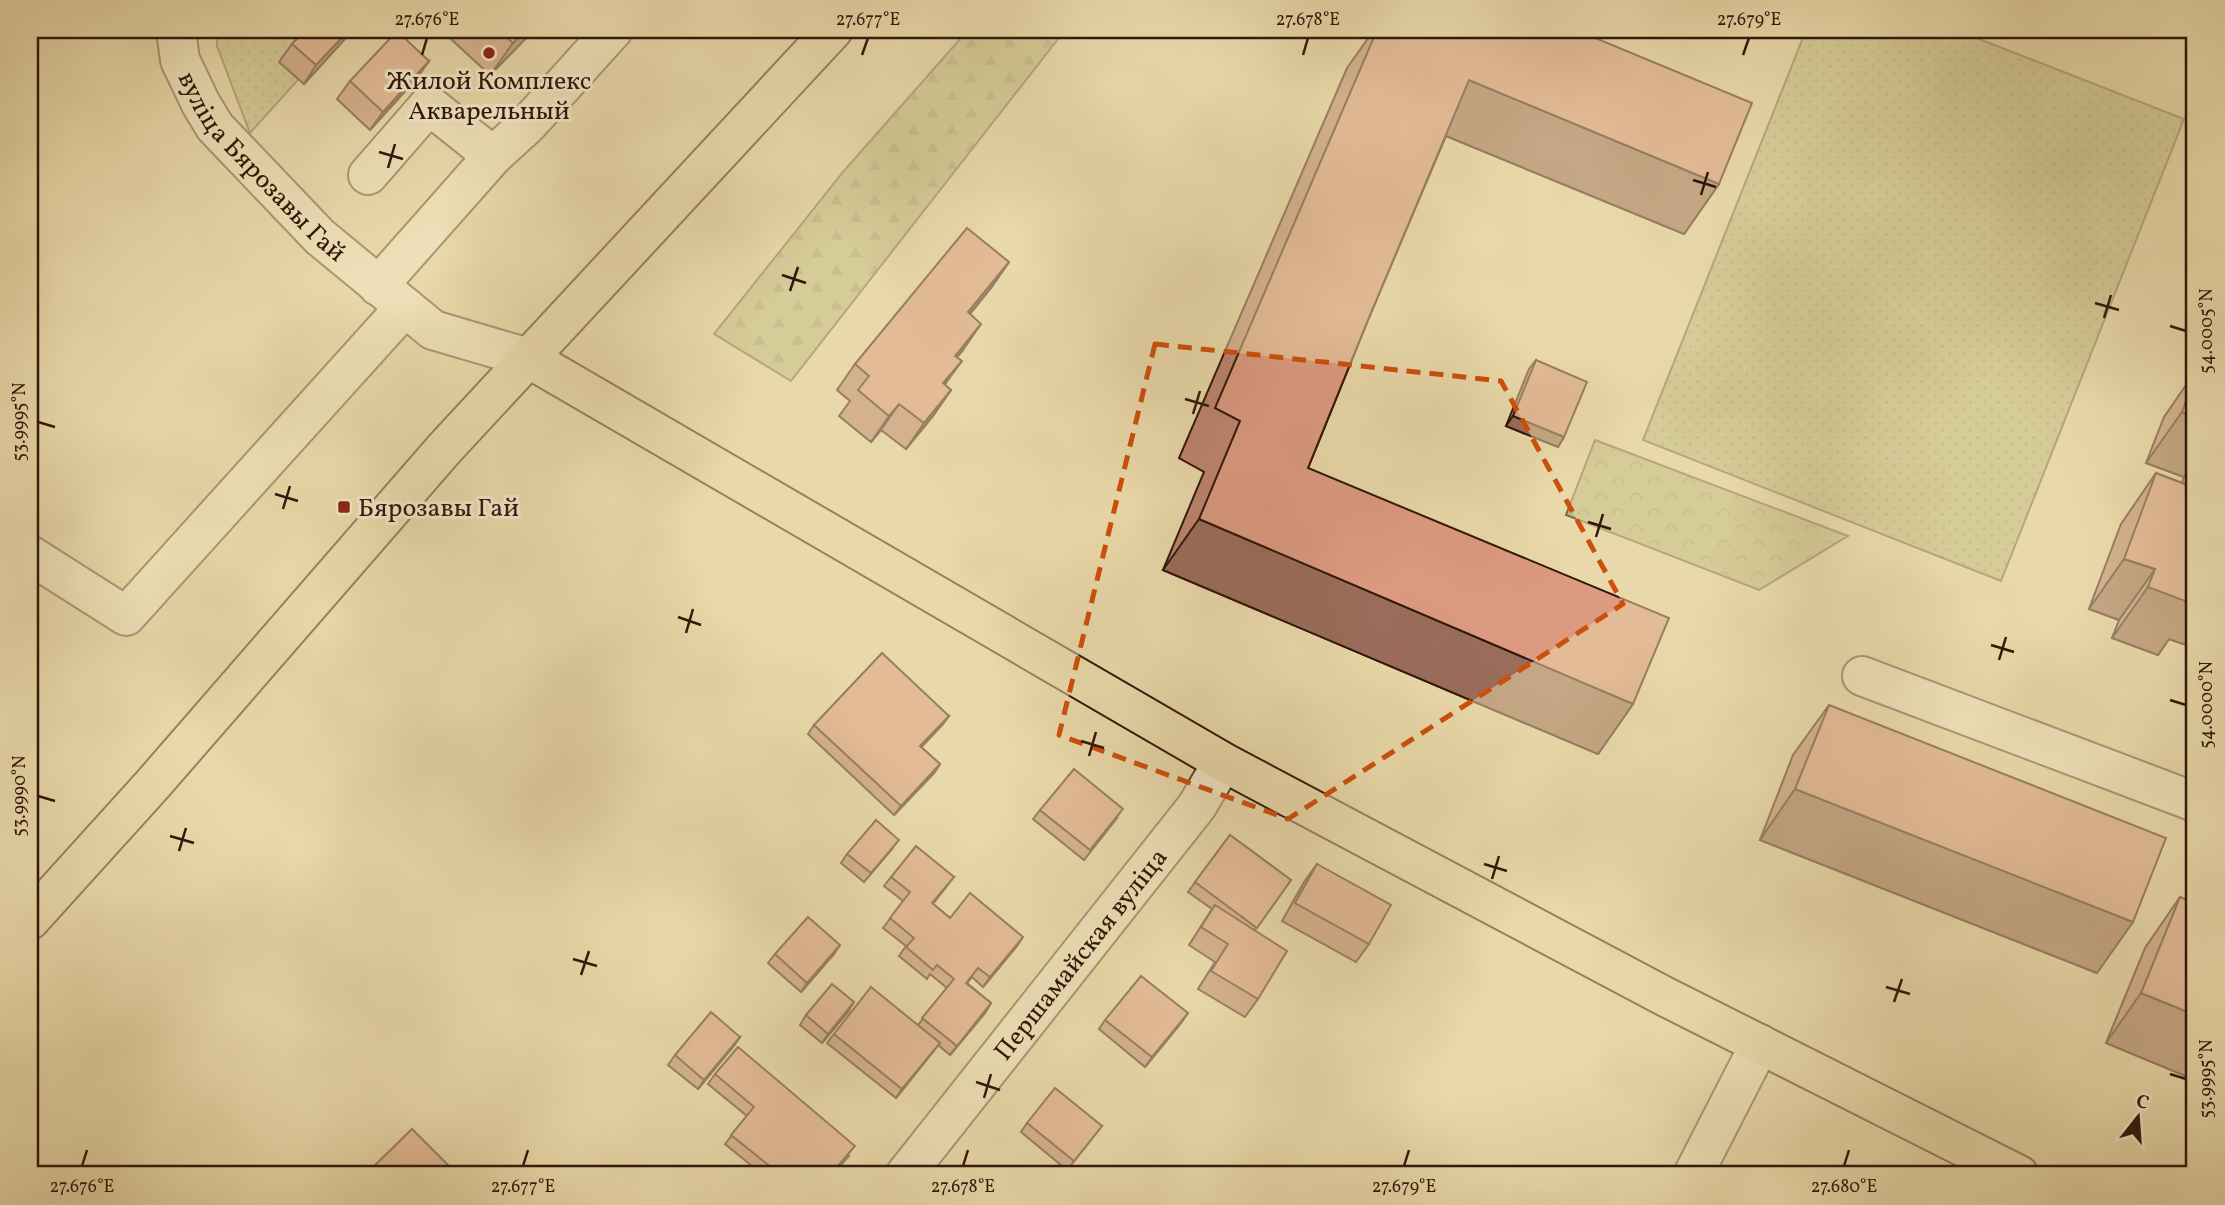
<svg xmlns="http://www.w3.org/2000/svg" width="2225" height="1205" viewBox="0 0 2225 1205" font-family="Vollkorn,serif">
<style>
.grass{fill:url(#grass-dots);stroke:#786947;stroke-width:2}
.forest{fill:url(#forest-firs);stroke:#786947;stroke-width:2}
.park{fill:url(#park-crowns);stroke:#786947;stroke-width:2}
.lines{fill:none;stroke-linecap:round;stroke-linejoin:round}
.minor-casing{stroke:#5f4632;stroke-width:42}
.major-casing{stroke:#31160b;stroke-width:42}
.minor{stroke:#f1e6c7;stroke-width:38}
.major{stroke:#e9d8a9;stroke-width:38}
.wall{fill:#bd846f;stroke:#31160b;stroke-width:2}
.shaded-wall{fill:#9a6c5a;stroke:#31160b;stroke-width:2}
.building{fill:#dc9a81;stroke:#31160b;stroke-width:2}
.marked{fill:none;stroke:#cd4f0c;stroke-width:5;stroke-dasharray:14 9;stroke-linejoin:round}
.ticks{fill:none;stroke:#31160b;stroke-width:2.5}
.poi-dot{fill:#8f2418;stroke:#f1e6c7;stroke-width:2.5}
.labels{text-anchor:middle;stroke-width:6;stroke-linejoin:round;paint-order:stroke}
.poi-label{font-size:26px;fill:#31160b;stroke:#f1e6c7}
.street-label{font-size:26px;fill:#31160b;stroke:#f1e6c7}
.neatline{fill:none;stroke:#31160b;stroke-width:2.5}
.ticks-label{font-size:18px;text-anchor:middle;fill:#31160b}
</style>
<defs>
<pattern id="grass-dots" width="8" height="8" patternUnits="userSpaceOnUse" patternTransform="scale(1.75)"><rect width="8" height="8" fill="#bebc83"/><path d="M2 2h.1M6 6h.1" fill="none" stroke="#a4a170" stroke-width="1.8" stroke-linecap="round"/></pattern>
<pattern id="forest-firs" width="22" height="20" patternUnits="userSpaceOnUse" patternTransform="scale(1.75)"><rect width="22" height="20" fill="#bebc83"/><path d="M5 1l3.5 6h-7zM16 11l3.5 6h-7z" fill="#a4a170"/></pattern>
<pattern id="park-crowns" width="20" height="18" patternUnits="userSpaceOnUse" patternTransform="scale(1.75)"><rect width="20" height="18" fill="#bebc83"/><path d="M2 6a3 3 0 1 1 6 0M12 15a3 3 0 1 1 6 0" fill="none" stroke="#a4a170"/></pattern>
</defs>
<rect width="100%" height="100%" fill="#e9d8a9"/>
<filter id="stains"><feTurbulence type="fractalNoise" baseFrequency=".00286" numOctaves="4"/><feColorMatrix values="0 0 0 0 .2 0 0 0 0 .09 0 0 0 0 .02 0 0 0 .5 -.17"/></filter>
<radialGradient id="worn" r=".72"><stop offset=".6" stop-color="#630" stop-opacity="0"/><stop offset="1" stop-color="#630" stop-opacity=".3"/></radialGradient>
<!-- grass -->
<g class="grass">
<path d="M217,30H343L250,133L217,46Z"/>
<path d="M1806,30H1956L2184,119L2001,581L1643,440Z"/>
</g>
<!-- forest -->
<path class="forest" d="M968,30H1065L791,381L714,334L843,172Z"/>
<!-- park -->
<path class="park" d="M1595,440L1848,536L1759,590L1566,515Z"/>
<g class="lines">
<!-- minor casing -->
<g class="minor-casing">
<g id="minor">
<path id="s1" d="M176,30L180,60L201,104L215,127L320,237L433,330L528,358"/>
<path d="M368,175L429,105L493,156"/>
<path d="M378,286L493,156L528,124L613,30"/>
<path d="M30,555L126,616L405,307"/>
<path d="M1862,676L2195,802"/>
<path id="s2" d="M905,1175L1197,806L1223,762"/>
<path d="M1693,1175L1760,1044"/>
</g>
</g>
<!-- major casing -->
<g class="major-casing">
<g id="major">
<path d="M528,358L1223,762L1662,995L2019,1175"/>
<path d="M30,920L153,784L445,448L833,30"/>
</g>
</g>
<!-- minor -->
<use href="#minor" class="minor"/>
<!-- major -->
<use href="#major" class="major"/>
</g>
<!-- wall -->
<g class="wall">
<path d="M305,30H353L304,84L279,62L292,44Z"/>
<path d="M441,30H534L490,75Z"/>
<path d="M1374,30H1576L1719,184L1684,234L1446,136L1368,320L1308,468L1633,704L1598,754L1163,570L1204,472L1179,458L1347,68Z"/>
<path d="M429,61L416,79L370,130L337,99L350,81Z"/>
<path d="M1009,262L991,288L970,314L963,350L957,357L945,385L951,390L933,416L906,449L881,430L871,442L839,416L850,401L837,390L855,364Z"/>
<path d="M2195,303V331L2186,328Z"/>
<path d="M1536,360L1564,437L1558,447L1506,426L1529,369Z"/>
<path d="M2195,372V648L2169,639L2158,655L2112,638L2119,620L2089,609L2121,524L2156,473L2182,483L2184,477L2146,463L2164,417Z"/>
<path d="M1829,705L2097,973L1760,840L1793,755Z"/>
<path d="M949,716L942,725L921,747L940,764L934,773L894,815L808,734L814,725Z"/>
<path d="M1040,810L1117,818L1084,860L1033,819Z"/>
<path d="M1230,835L1291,880L1255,930L1258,999L1245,1017L1198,989L1215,962L1189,945L1212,909L1188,892Z"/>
<path d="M892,849L864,882L841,863L847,854Z"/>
<path d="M1317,864L1369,944L1356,962L1282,921L1304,882Z"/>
<path d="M891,877H954L933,904L950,918L1017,946L983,987L972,977L967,983L991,1003L985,1013L950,1055L938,1045L896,1098L827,1043L834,1034L918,1025L947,988L930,974L927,979L899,956L906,946L883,928L903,901L884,886Z"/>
<path d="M2180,897L2195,903V1080L2106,1043L2145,948Z"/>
<path d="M775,954H834L801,992L768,963Z"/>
<path d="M848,1012L822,1043L800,1025L806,1015Z"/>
<path d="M1105,1020L1181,1023L1145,1067L1099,1029Z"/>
<path d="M740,1037L698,1089L668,1065L675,1055Z"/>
<path d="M715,1074L849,1156L832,1175H763L725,1144L747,1116L708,1084Z"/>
<path d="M1027,1123L1102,1126L1067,1170L1021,1132Z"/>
</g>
<!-- shaded-wall -->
<g class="shaded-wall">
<path d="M349,30H353L304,84L316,65Z"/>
<path d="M526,30H534L490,75L513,43Z"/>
<path d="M429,61L416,79L370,130L383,112Z"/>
<path d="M1469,80L1719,184L1684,234L1434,131Z"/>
<path d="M1009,262L991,288L949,339L968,312Z"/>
<path d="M2195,315V331L2186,328Z"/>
<path d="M981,324L963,350L937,382L955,356Z"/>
<path d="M962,361L943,387V383Z"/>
<path d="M951,390L933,416L906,449L924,423Z"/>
<path d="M899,404L881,430L871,442L889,416Z"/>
<path d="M2182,412L2195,418V461L2184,477L2146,463Z"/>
<path d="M1513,416L1564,437L1558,447L1506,426Z"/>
<path d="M1199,519L1633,704L1598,754L1163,570Z"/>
<path d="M2124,559L2155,569L2119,620L2089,609Z"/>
<path d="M2148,587L2195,593V648L2169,639L2158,655L2112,638Z"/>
<path d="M949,716L942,725L914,755L920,746Z"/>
<path d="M940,764L934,773L894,815L901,806Z"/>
<path d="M1795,789L2133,922L2097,973L1760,840Z"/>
<path d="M1023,937L1017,946L983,987L990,977Z"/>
<path d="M840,945L834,954L801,992L807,983Z"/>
<path d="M2141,993L2195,1015V1080L2106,1043Z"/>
<path d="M854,1002L848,1012L822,1043L828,1034Z"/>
<path d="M991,1003L985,1013L950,1055L957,1046Z"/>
<path d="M1188,1013L1181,1023L1145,1067L1152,1057Z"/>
<path d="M740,1037L734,1046L698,1089L704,1080Z"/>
<path d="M940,1043L933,1052L896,1098L902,1089Z"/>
</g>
<!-- building -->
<g class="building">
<path d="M305,30H349L316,65L292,44Z"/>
<path d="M499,30H526L513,43Z"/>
<path d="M1377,30H1576L1752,103L1719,184L1469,80L1368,320L1308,468L1669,618L1633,704L1199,519L1240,421L1215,408Z"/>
<path d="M397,31L429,61L383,112L350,81Z"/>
<path d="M967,228L1009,262L968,312L981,324L955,356L962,361L943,383L951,390L924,423L899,404L889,416L858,390L869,376L855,364Z"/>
<path d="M1536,360L1587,382L1564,437L1513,416Z"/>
<path d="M2195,376V418L2182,412Z"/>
<path d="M2156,473L2195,488V599L2193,604L2148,587L2155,569L2124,559Z"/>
<path d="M882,653L949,716L920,746L940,764L901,806L814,725Z"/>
<path d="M1829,705L2166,838L2133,922L1795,789Z"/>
<path d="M1074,769L1123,809L1090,850L1040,810Z"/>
<path d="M876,820L899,840L871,873L847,854Z"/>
<path d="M1230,835L1291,880L1257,928L1195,882Z"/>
<path d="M916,846L954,877L932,903L950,918L970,893L1023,937L990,977L978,968L966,983L991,1003L957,1046L922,1018L954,979L937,965L933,970L906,947L914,938L890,918L910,892L891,877Z"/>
<path d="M1317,864L1391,905L1369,944L1295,903Z"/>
<path d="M2180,897L2195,903V1015L2141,993Z"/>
<path d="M1215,905L1287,951L1258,999L1211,971L1228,944L1201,927Z"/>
<path d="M808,917L840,945L807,983L775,954Z"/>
<path d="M1141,976L1188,1013L1152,1057L1105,1020Z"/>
<path d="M832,984L854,1002L828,1034L806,1015Z"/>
<path d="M871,987L940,1043L902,1089L834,1034Z"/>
<path d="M711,1012L740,1037L704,1080L675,1055Z"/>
<path d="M738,1047L855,1146L830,1175H775L777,1172L731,1135L754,1107L715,1074Z"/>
<path d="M1055,1088L1102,1126L1074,1161L1027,1123Z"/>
<path d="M412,1129L458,1175H365Z"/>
<path d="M996,1168L1006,1175H990Z"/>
</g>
<!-- marked area -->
<path d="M0 0H2225V1205H0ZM1155,344L1501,381L1623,604L1288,819L1059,735Z" fill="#e9d8a9" fill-opacity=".55" fill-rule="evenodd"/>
<path class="marked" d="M1155,344L1501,381L1623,604L1288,819L1059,735Z"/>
<!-- ticks -->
<path class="ticks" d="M422,55L427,38M862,55L868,38M1303,55L1308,38M1743,55L1749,38M379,152L403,159M388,168L395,144M1693,180L1716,187M1701,195L1708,172M782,275L806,283M790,291L798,267M2095,303L2119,310M2104,318L2111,295M2170,326L2186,331M1185,399L1209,406M1193,414L1200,391M38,422L55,427M275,494L298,501M283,509L290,486M1588,522L1611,529M1596,537L1603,514M678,617L701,625M686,633L693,609M1991,645L2014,652M1999,660L2006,637M2170,700L2186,705M1081,741L1104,748M1089,756L1096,732M38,796L55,801M170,836L194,843M179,851L186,828M1484,864L1507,871M1492,879L1499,856M573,959L597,966M581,975L589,951M1886,987L1910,994M1894,1002L1902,979M2170,1074L2186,1079M976,1082L1000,1090M984,1098L991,1074M82,1166L87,1150M523,1166L528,1150M963,1166L968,1150M1404,1166L1409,1150M1844,1166L1849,1150"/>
<!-- markers -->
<g class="poi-dot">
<circle cx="489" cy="53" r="7"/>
<rect x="337" y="500" width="14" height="14" rx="3.5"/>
</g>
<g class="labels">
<!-- poi labels -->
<g class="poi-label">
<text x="489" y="89">Жилой Комплекс<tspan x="489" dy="30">Акварельный</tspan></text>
<text x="358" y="516" text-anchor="start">Бярозавы Гай</text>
</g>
<!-- street labels -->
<g class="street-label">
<text dy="9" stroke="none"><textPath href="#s1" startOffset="166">вуліца Бярозавы Гай</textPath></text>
<text dy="9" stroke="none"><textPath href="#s2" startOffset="282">Першамайская вуліца</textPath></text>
</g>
</g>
<!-- margin -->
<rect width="2225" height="1205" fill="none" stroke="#e9d8a9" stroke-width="77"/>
<!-- north arrow -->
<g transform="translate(2138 1117) rotate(17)" stroke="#f1e6c7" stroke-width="5" paint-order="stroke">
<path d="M0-5L12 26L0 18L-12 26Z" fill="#31160b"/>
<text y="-10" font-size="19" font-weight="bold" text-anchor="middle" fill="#31160b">С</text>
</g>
<rect x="38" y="38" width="2148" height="1128" class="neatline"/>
<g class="ticks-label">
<text x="427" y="25">27.676°E</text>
<text x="868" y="25">27.677°E</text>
<text x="1308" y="25">27.678°E</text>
<text x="1749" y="25">27.679°E</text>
<text transform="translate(2206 331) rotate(-90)" y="6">54.0005°N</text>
<text transform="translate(19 422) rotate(-90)" y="6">53.9995°N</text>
<text transform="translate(2206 705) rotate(-90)" y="6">54.0000°N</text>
<text transform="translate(19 796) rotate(-90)" y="6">53.9990°N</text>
<text transform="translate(2206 1079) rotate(-90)" y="6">53.9995°N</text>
<text x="82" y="1192">27.676°E</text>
<text x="523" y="1192">27.677°E</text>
<text x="963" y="1192">27.678°E</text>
<text x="1404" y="1192">27.679°E</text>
<text x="1844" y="1192">27.680°E</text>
</g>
<rect width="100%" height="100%" filter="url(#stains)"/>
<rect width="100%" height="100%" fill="url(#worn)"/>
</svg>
